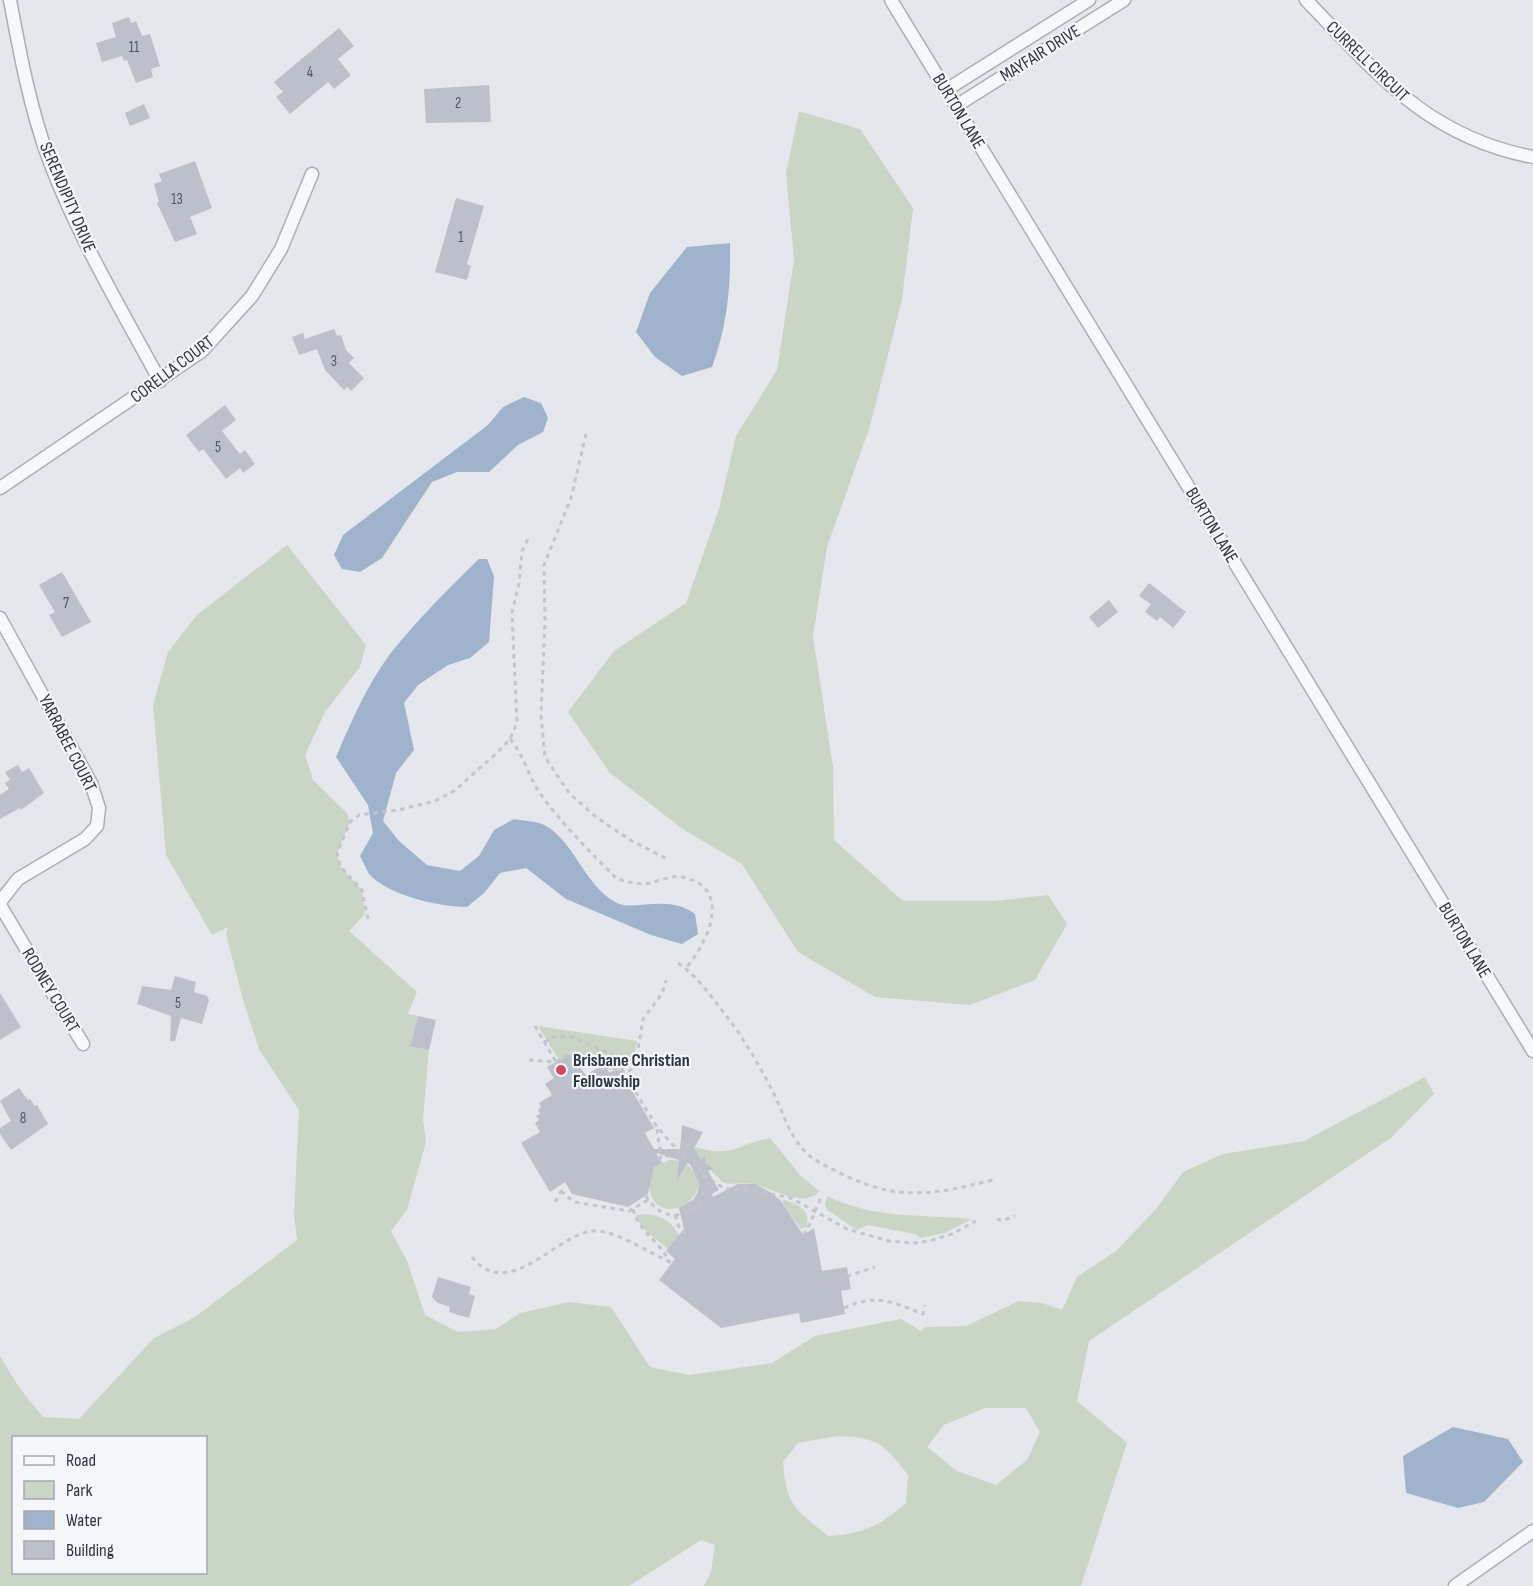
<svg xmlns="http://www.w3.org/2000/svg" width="1533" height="1586" viewBox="0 0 1533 1586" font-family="'Sofia Sans Condensed',sans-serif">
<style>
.green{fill:#c9d6c5;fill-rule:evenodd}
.water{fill:#9fb4cc}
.building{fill:#bbc0ca}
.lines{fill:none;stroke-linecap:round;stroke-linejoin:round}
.minor-casing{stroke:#a9aeb7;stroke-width:15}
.path{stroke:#c2c5cb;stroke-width:3;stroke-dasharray:4.5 4.5;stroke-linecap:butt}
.minor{stroke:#f7f8fa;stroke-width:12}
.poi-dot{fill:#d1495b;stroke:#f4f6f9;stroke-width:2}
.labels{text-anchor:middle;stroke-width:4.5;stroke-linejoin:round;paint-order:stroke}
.number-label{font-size:15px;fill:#4f5766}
.street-label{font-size:18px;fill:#2b3445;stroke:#f4f6f9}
.poi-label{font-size:18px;font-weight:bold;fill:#2b3445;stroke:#f4f6f9;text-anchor:start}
</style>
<rect width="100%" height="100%" fill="#e4e7ec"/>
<!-- green -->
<g class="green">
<path d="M799,111L860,129L913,208L902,299L870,426L827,547L813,636L833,767L834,840L903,901H994L1048,895L1067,924L1035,980L970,1005L875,997L798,952L742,864L684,830L610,773L568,712L614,651L686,603L719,509L736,436L777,370L794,260L786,173Z"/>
<path d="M287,545L366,645L360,667L325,712L305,755L313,780L347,813L350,822L337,853L340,866L362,890L365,914L349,931L417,992L408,1014L418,1016L410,1045L429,1050L423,1120L426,1142L407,1210L391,1231L407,1261L425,1315L458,1332L496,1329L520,1313L569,1302L611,1307L650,1367L689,1375L772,1363L815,1336L901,1319L921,1331L926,1327L966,1326L1019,1301L1042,1303L1062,1310L1077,1277L1116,1251L1157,1208L1183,1172L1223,1154L1304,1141L1425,1077L1434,1094L1392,1137L1089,1341L1077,1401L1127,1443L1081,1586H704L711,1572L715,1545L701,1540L629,1586H0V1356L18,1386L43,1417L79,1419L154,1338L195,1317L297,1240L294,1215L299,1110L259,1049L242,996L226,934L228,927L212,935L166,855L153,705L168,652L197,615ZM985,1408H1026L1040,1432L1027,1460L996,1485L957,1471L927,1447L944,1425ZM837,1436C879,1438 883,1443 908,1475L906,1503C880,1526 863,1534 828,1536C795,1509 786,1506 783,1462L798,1443ZM14,1438H206V1572H14Z"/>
<path d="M538,1026L637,1041L633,1063C619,1078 582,1065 570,1054L559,1060Z"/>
<path d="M770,1138L801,1176L819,1191C804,1210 771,1187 753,1184C743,1182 734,1185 724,1183L692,1153L695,1147C733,1158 736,1145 770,1138Z"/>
<path d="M669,1160C687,1159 693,1168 699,1183C695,1210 657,1221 650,1191C649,1183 652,1174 654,1167Z"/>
<path d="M827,1196C878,1220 920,1214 972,1219L945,1233L920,1238L915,1234L868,1225L857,1230L827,1210L825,1204Z"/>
<path d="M782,1199C795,1204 811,1208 807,1226L801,1229L785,1208Z"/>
<path d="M645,1214C668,1216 676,1226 684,1247L675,1240L668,1249C656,1238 641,1231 636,1215Z"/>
</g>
<!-- water -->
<g class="water">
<path d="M730,243C731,288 727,326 712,367L682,376L655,357L636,332L650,293L687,247Z"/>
<path d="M524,397L541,403L548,418L543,432L518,445L489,472H457L432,482L382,558L360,572L342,569L334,555L343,535L488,425L503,407Z"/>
<path d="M479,559H487L494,576L489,642L470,658L448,665L418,685L404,703L414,750L396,773L383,821L399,841L427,865L460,871L479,856L494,830L514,819C524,821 538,821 546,826C574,842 585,885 615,902C633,913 666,893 695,914L698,934L682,944L651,935L566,899L526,868L500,873L484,893L467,907C440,907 392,896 372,877C367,873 364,862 360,856L373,833L368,805L336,757C351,722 367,685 390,654C417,620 448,589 479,559Z"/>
<path d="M1453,1427L1508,1439L1523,1462L1484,1502L1458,1508L1406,1493L1403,1456Z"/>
</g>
<!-- building -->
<g class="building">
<path d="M129,17L131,23L136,21L142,36L150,34L160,66L151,69L153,77L136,83L127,60L124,61L122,56L102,62L96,43L116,37L112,23Z"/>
<path d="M339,28L354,46L338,59L351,75L334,89L328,82L290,114L276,97L283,92L274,82Z"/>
<path d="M489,85L491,122L426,123L424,89Z"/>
<path d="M144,104L150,118L130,126L125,113Z"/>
<path d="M195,161L212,208L190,217L197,234L175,242L157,203L159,202L154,184L162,181L159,174Z"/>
<path d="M456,198L484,206L467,264L471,266L467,280L435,272Z"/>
<path d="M334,329L337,336L341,335L346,350L354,358L349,363L364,378L351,391L347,387L344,390L325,370L317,349L299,355L292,337L303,333L305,339Z"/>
<path d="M225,405L236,420L222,431L240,454L245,450L255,464L243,473L240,468L226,479L203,449L199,452L186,435Z"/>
<path d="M62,572L91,622L62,637L49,615L55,612L39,585Z"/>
<path d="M1149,583L1186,612L1173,628L1160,617L1157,621L1145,612L1151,604L1139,596Z"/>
<path d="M1109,600L1118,612L1098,628L1089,617Z"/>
<path d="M18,765L22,772L29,768L44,793L21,810L20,808L0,819V795L9,789L5,783L10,780L5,772Z"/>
<path d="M175,976L196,982L194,992L207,996L209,1000L202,1024L181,1018L175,1041H170L171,1016L137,1004L142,986L171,990Z"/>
<path d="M0,993L21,1027L0,1040Z"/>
<path d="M418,1016L436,1020L429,1050L410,1046Z"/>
<path d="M570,1054L586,1075L601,1066L603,1070L606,1068L609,1072L620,1070L654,1128L645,1133L654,1149H680L682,1125L703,1132L694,1148L701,1160L705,1156L706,1164L713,1168L708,1171L719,1190L712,1194L713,1197L738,1184H755L772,1193L781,1201L803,1235L814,1228L822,1271L847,1267L851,1289L841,1291L845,1314L801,1323L799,1313L721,1328L659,1280L675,1259L666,1251L684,1229L679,1208L694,1199L698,1191L699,1183L690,1164L687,1163L677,1181L679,1160L656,1153L662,1163L654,1167L648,1194L628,1207L572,1194L565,1182L550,1192L521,1143L540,1132L535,1123L539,1120L536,1116L540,1114L538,1110L541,1107L539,1103L552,1095L545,1084L554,1078L547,1067Z"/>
<path d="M19,1088L28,1100L30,1099L35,1106L37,1105L48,1124L11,1150L0,1134V1128L11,1121L0,1101Z"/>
<path d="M438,1277L471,1287L469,1294L475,1296L469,1318L449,1312L450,1307L438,1303L432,1297Z"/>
</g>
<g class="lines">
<!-- minor casing -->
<g class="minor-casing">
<g id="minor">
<path d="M10,0C20,54 30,108 49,160C78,237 121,309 160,381"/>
<path d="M891,0L1533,1051"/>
<path d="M1306,0C1377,73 1427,137 1533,157"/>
<path d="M946,90L1089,0"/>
<path d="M956,106L1124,0"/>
<path d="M0,488L202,351L252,296L281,249L312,174"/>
<path d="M0,618L91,783L99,808L97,826L85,839L18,879L0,902"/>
<path d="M0,905L83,1044"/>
<path d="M1455,1586L1533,1531"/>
</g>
</g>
<!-- path -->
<g class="path">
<path d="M586,434L571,498L544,565L545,620L541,716L545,757L569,793L596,817L632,841L667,859"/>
<path d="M510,739C524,755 528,775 539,792C560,822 591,853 617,879C628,882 638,885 650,883C660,881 671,875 682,877C734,887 708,943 686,968"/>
<path d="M368,919L362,890L340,866L337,853L350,822L359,815L398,810L435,801L454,791L498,752L510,739L517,723L512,612L519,584L522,551L528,539"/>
<path d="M678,963C696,975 711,996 724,1013C743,1037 758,1063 772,1090C782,1109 787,1130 801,1147C811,1160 825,1165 838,1172C897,1202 931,1195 993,1180"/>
<path d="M535,1026L556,1062"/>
<path d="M544,1042L554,1037H572L613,1055L657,1127L683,1156L690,1139"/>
<path d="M529,1060L556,1062L570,1054L579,1063L620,1070L625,1074L633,1068L636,1062L643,1019L662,994L666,980"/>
<path d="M657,1129L661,1157"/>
<path d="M703,1175L725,1189L751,1190L791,1198L847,1229L889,1241L913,1243L929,1241L952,1234L976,1221"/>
<path d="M561,1191L574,1202L629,1211L648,1200"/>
<path d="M646,1196C653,1207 661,1215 675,1215C721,1215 712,1135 655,1160"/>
<path d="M555,1202L561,1191L558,1187"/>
<path d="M633,1209C639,1233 660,1241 670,1263"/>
<path d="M675,1215L679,1227L691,1239"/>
<path d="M997,1219L1002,1221L1015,1216"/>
<path d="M803,1235C813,1222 814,1210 822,1196"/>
<path d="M472,1257C508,1302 554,1237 591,1231C613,1228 651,1254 672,1263"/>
<path d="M830,1282L875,1267"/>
<path d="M844,1308C876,1293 892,1302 923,1314L925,1305"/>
</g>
<!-- minor -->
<use href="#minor" class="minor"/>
</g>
<!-- markers -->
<circle class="poi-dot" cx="561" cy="1070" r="6"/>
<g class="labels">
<!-- number labels -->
<g class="number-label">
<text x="134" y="52">11</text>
<text x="310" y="77">4</text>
<text x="458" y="108">2</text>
<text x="177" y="204">13</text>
<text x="461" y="242">1</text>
<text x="334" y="366">3</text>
<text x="218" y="452">5</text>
<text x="66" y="608">7</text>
<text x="178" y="1008">5</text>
<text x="23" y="1123">8</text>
</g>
<!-- street labels -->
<g class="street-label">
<text transform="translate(1040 53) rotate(-32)" y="6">MAYFAIR DRIVE</text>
<text transform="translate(1368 61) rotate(44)" y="6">CURRELL CIRCUIT</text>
<text transform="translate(959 111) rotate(59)" y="6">BURTON LANE</text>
<text transform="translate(68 197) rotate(67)" y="6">SERENDIPITY DRIVE</text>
<text transform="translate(172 369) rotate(-37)" y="6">CORELLA COURT</text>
<text transform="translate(1212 525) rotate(59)" y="6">BURTON LANE</text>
<text transform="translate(68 743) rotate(63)" y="6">YARRABEE COURT</text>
<text transform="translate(1465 940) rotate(59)" y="6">BURTON LANE</text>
<text transform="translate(51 990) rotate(59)" y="6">RODNEY COURT</text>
</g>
<!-- poi labels -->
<g class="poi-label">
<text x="573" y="1066">Brisbane Christian<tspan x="573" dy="21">Fellowship</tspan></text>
</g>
</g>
<!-- legend -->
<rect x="12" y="1436" width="195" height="138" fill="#f4f6f9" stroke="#a4a8b1" stroke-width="1.5"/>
<rect x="24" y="1456" width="30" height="9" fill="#f7f8fa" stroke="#a4a8b1" stroke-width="1.5"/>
<text x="66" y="1466" font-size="18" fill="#2b3445">Road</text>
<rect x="24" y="1481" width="30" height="18" fill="#c9d6c5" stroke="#a4a8b1" stroke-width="1.5"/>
<text x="66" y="1496" font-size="18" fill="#2b3445">Park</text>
<rect x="24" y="1511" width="30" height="18" fill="#9fb4cc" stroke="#a4a8b1" stroke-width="1.5"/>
<text x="66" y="1526" font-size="18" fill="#2b3445">Water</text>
<rect x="24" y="1541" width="30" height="18" fill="#bbc0ca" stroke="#a4a8b1" stroke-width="1.5"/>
<text x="66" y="1556" font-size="18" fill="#2b3445">Building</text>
</svg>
